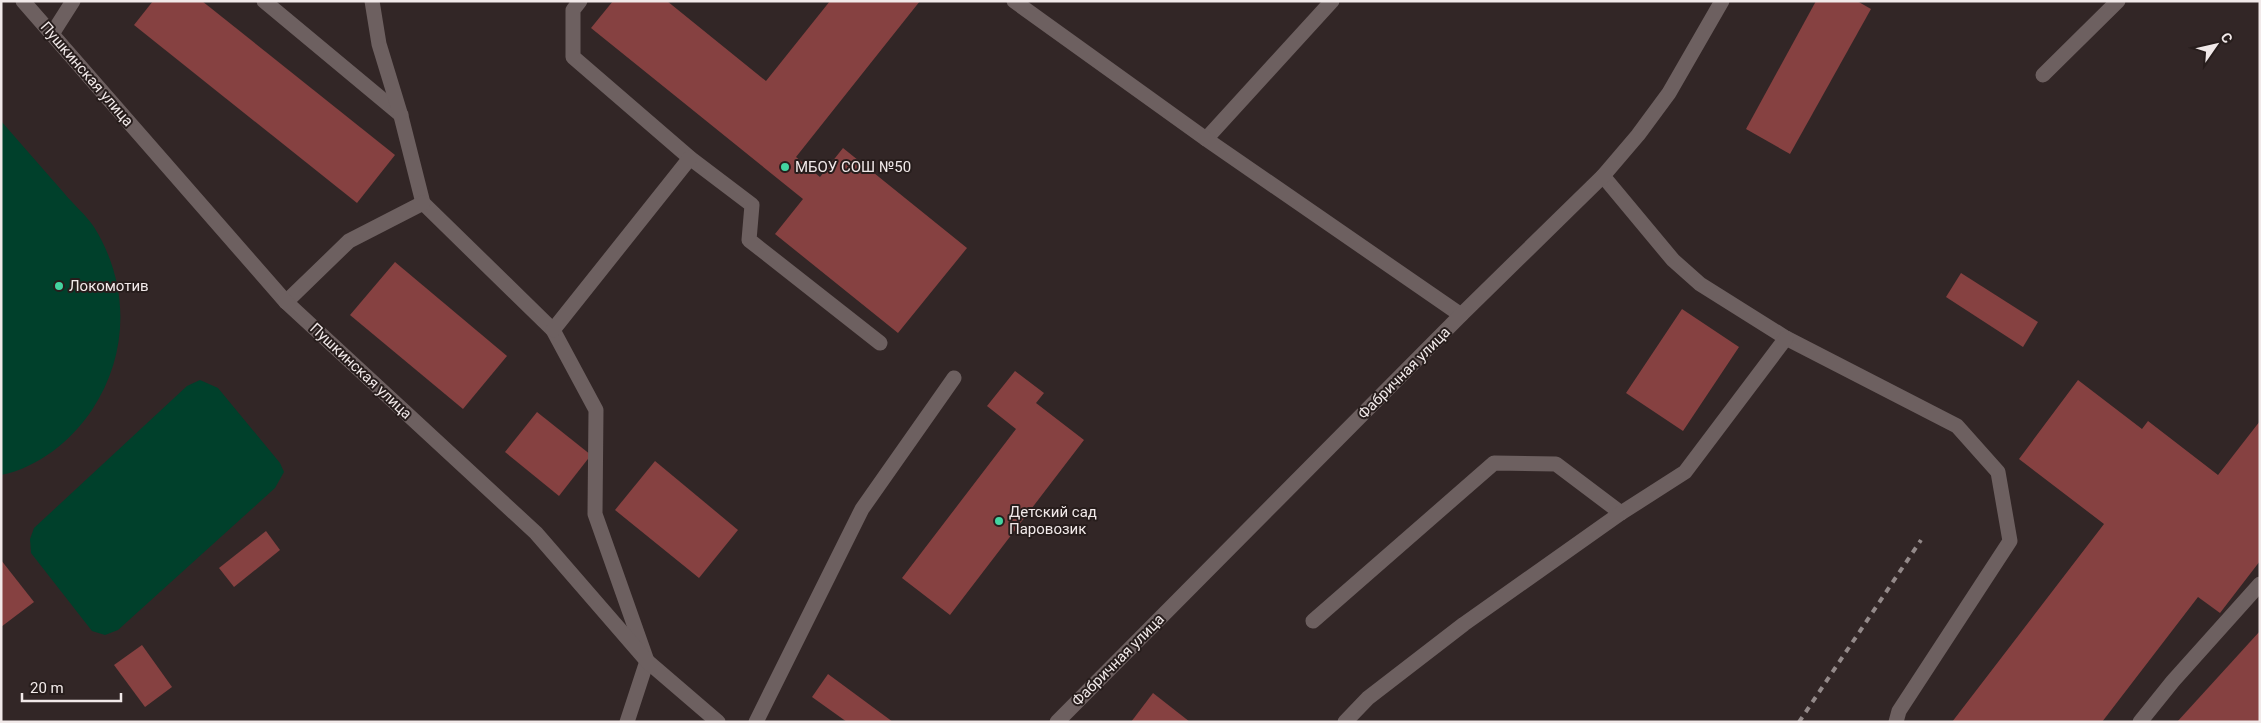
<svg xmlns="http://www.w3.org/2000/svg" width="2261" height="723" viewBox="0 0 2261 723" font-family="Roboto,sans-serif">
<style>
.green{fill:#00402b}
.building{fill:#864141}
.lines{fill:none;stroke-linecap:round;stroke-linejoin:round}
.lane{stroke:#6d6060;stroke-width:15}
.street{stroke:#6d6060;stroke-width:15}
.secondary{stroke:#6d6060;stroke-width:15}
.rail{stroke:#938989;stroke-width:4;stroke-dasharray:6 6;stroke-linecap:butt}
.poi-dot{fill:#43d4a0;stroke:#271d1c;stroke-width:2}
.labels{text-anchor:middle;stroke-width:4;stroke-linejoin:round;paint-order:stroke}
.street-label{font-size:15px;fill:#f1e9e9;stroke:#271d1c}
.poi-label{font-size:15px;fill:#f1e9e9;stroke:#271d1c;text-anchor:start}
</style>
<rect width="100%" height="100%" fill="#322626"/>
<!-- green -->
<g class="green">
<path d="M1,121C22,145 43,169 64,193C73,204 86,215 94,227C130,285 129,354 92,410C72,440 38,468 1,475Z"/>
<path d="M200,380L218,388L280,463L284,472L275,488L118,630L105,635L92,631L31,553L30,539L34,528L187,386Z"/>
</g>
<!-- building -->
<g class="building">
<path d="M153,1H202L395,155L357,203L134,25Z"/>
<path d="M613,1H667L766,81L830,1H920L796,157L820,177L843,148L967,248L898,333L775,234L803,199L591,28Z"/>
<path d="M1816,1H1857L1871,9L1790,154L1746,129Z"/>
<path d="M395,262L507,356L463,409L350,315Z"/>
<path d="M1961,273L2038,322L2023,347L1946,297Z"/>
<path d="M1682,309L1739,347L1683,431L1626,393Z"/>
<path d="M1015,371L1044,393L1036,403L1084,440L950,615L902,578L1016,429L987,406Z"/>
<path d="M2078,380L2142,429L2148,421L2218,475L2260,421V561L2220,613L2198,597L2102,722H1952L2104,524L2019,459Z"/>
<path d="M537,412L591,455L559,496L505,452Z"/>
<path d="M655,461L738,530L699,578L615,510Z"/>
<path d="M266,531L280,550L234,587L219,568Z"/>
<path d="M1,560L34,602L1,627Z"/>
<path d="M2260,631V722H2177Z"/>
<path d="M142,645L172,687L145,707L114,665Z"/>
<path d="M828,674L893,722H847L812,697Z"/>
<path d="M1153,693L1190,722H1131Z"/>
</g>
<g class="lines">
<!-- lane -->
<g class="lane">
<path d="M264,1L401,115"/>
<path d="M372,1L379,44L401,116L423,203L553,330L596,410L595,514L647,661L627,722"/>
<path d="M580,1L573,10V57L690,158L752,205L749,240L880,343"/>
<path d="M2043,75L2118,1"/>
<path d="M1206,139L1332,1"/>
<path d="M1603,176L1673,260L1700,284L1786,338L1957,426L1998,472L2010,541L1899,711L1896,722"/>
<path d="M286,302L349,241L423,203"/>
<path d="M553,330L690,158"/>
<path d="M1313,621L1494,463L1556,464L1621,513"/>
<path d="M756,722L862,509L954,378"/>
<path d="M1345,722L1368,698L1464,624L1621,513L1685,472L1786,338"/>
<path d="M2140,722L2173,681L2260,584"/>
</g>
<!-- street -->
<g class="street">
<path d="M23,1L286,302L536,533L647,661L718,722"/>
<path d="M1014,1L1206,139L1461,315"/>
<path d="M52,34L73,1"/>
</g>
<!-- secondary -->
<path class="secondary" d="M1057,722L1461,315L1603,176L1638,135L1669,93L1722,1"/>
<!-- rail -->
<path class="rail" d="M1799,722L1921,540"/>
</g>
<!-- markers -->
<g class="poi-dot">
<circle cx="785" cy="167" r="5"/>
<circle cx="59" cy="286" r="5"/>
<circle cx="999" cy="521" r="5"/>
</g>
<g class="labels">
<!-- street labels -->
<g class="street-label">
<text transform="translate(87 74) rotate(49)" y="5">Пушкинская улица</text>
<text transform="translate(361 371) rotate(43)" y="5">Пушкинская улица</text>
<text transform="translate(1404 373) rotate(-45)" y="5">Фабричная улица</text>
<text transform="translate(1118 660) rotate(-45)" y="5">Фабричная улица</text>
</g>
<!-- poi labels -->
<g class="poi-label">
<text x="795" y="172">МБОУ СОШ №50</text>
<text x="69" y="291">Локомотив</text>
<text x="1009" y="517">Детский сад<tspan x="1009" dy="17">Паровозик</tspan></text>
</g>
</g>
<!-- border -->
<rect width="2261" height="723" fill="none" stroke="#f1e9e9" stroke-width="5"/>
<!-- north arrow -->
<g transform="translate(2216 45) rotate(56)" stroke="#271d1c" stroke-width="4" paint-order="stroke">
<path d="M0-4L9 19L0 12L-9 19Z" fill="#f1e9e9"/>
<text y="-8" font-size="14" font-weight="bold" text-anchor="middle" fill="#f1e9e9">С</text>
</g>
<!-- scale -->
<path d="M22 693v8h99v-8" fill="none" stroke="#f1e9e9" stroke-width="2.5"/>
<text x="30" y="693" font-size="15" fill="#f1e9e9" stroke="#271d1c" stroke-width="4" paint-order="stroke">20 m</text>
</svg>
